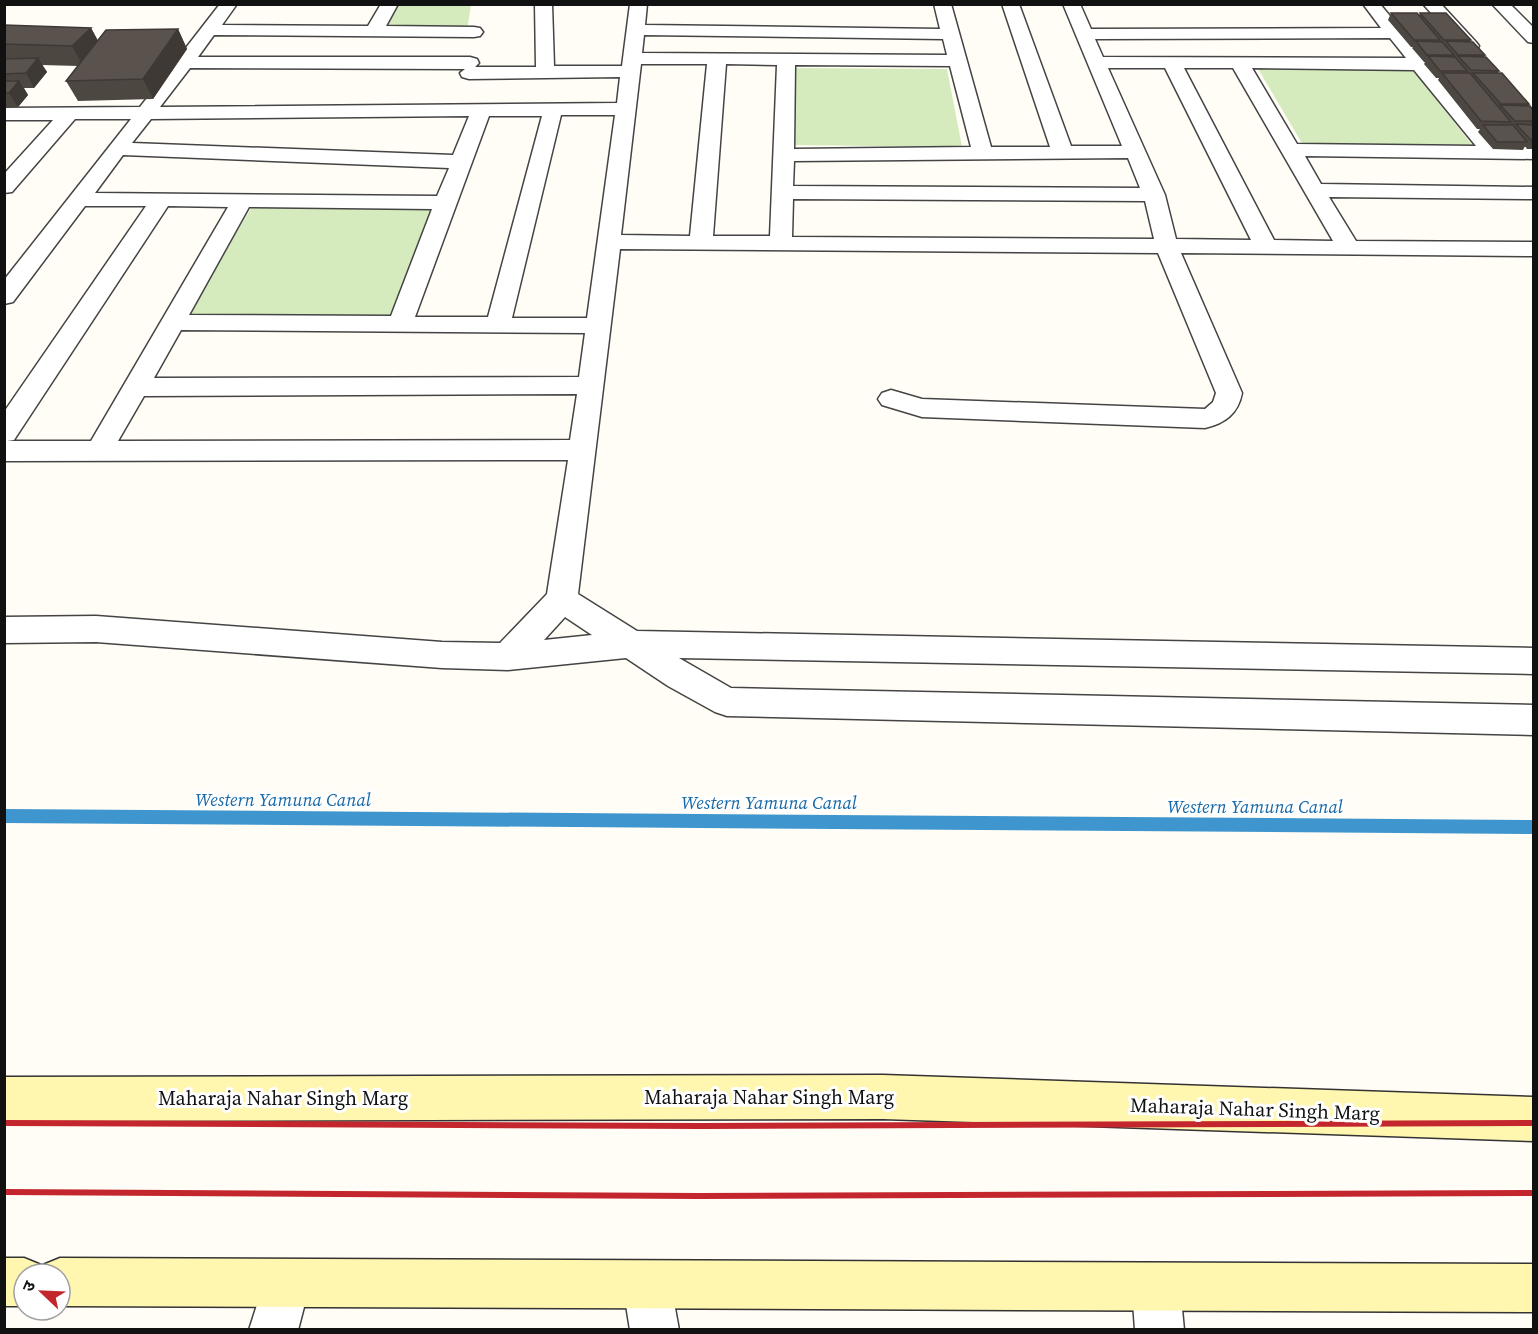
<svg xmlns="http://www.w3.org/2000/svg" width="1538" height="1334" viewBox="0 0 1538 1334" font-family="'Source Serif 4','Noto Sans Devanagari',serif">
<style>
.green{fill:#d5ebbd}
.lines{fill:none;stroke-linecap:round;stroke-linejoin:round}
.stream{fill:#3f96cf;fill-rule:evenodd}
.minor-casing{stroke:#444;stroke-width:3}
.secondary-casing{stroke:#333;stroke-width:3}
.minor{fill:#fff;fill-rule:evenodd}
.secondary{fill:#fff6b0;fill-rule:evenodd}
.rail{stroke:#c4262e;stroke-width:6}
.wall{fill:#4d4742}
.shaded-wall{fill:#3f3936}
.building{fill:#5a524d;stroke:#3f3936;stroke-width:1.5}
.labels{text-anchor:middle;stroke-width:6;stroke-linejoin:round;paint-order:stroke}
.water-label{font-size:18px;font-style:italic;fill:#1768a6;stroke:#fff}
.near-street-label{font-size:20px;fill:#111;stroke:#fff}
</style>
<rect width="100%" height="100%" fill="#fffdf5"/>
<!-- green -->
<g class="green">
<path d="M393,5H471L467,30L378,29Z"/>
<path d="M1257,67L1412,69L1473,146L1303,145Z"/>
<path d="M793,68L947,69L962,147L792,145Z"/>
<path d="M253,205L435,207L390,316L187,314Z"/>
</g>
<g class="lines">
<!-- stream -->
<path class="stream" d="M4,809L1534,820V834L4,823Z"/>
<!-- minor casing -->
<g class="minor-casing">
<g id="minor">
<path d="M220,4H237L222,25L368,26L381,4H398L386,26L474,27L480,28L483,32L480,36L474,37L214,35L198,57H470L477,59L479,63L475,67H536L535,4H552L554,66H622L630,4H647L645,25L940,29L934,4H951L991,147H1050L1002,4H1019L1071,146H1122L1063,4H1080L1091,29L1381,28L1363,4H1380L1497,146L1534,147V159L1305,156L1321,184L1534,187V199L1329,197L1356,241L1534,242V256L1181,253L1242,393C1238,414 1225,423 1205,428L922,417L882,405L878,399L882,393L891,390L922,399L1205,409L1213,402L1216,393L1158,253L620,249L578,594L637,631L1534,648V674L679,658L731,688L1534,705V735L727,716L715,712L668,686L626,658L508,670L442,668L96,642L4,643V617L96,616L442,642L500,643L547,594L568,460L4,461V412L146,206H85L13,302L4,304V280L131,119H75L12,192L4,193V174L53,120H4V108L140,107ZM644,35L943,39L947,55L642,53ZM1390,38L1406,58L1103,57L1095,39ZM641,64H707L690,236L621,235ZM726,64L777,65L770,236H713ZM795,65L950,66L971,147L794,149ZM190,68L465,69L460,73L462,77L469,79L620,77L617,103L160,107ZM1108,68H1165L1251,240L1176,239L1165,195ZM1184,68H1233L1333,241L1274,240ZM1252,68L1414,70L1476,146L1297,144ZM561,115H615L587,318H512ZM469,116L453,155L132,143L151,119ZM489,116H542L488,317H415ZM123,155L449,168L437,196L95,193ZM1128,158L1140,188L793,186L794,161ZM793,199L1145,201L1154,239L792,237ZM168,206L228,207L91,441H7L14,440ZM249,207L432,209L391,316L189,315ZM181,330L585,333L579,377L154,378ZM577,394L570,440L118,441L144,396ZM565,617L592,635L544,640Z"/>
<path d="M1423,4H1441L1476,42L1479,46L1476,50H1464Z"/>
<path d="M1492,4H1510L1534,28V43L1528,42Z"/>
<path d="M286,1260L303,1267L310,1284L298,1330H249L269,1267Z"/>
<path d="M647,1262L664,1269L671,1286L679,1330H630L623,1286L630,1269Z"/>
<path d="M1156,1264L1173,1271L1180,1288L1184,1330H1135L1132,1288L1139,1271Z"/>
</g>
</g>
<!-- secondary casing -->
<g class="secondary-casing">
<g id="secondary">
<path d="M883,1075L1534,1097V1141L883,1119L4,1121V1077Z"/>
<path d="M4,1258H24L41,1265L42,1268L43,1265L60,1258L1534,1264V1312L60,1306V1274H24V1306H4Z"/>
</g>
</g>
<!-- minor -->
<use href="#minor" class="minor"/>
<!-- secondary -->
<use href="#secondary" class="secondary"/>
<!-- rail -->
<g class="rail">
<path d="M4,1123L701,1126L1534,1123"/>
<path d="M4,1192L699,1196L1534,1193"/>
</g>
</g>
<!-- wall -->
<g class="wall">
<path d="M1391,13L1419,15L1420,13L1471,40L1470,42L1485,55L1484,57L1499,71L1498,73L1529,104V106L1533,110V149H1527L1525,146L1523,150L1493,149L1478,132L1480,129H1477L1438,80L1439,78H1436L1424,64L1425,62H1424L1412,48L1413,47H1411L1388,20Z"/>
<path d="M91,28L98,41L178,29L187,49L153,99L78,101L66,81L78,66L42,65L47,72L34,88H24L28,95L18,107H4V44Z"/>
</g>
<!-- shaded-wall -->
<g class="shaded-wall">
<path d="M91,28L102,48L83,66L72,46Z"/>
<path d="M178,29L187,49L153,99L143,79Z"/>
<path d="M38,58L47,72L34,88L26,73Z"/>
<path d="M19,81L28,95L18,107L9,93Z"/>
</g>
<!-- building -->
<g class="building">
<path d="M1391,13H1417L1440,40H1414Z"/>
<path d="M1420,13H1446L1471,40H1444Z"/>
<path d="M4,25L91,28L72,46L4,44Z"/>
<path d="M178,29L143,79L66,81L106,30Z"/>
<path d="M1416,41L1442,42L1454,55H1427Z"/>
<path d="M1446,41L1473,42L1485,55H1458Z"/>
<path d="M1428,56L1455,57L1467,71H1440Z"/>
<path d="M1458,56L1486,57L1499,71L1471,70Z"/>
<path d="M38,58L26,73L4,74V59Z"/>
<path d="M1442,73H1470L1511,122L1481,121Z"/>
<path d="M1473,73H1502L1529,104H1501Z"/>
<path d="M4,81H19L9,93H4Z"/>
<path d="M1500,105L1530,106L1533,110V121H1515Z"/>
<path d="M1516,124L1533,125V141H1532Z"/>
<path d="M1483,125H1513L1527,142H1497Z"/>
</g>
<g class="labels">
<!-- water labels -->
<g class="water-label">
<text x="283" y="806">Western Yamuna Canal</text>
<text x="769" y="809">Western Yamuna Canal</text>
<text x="1255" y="813">Western Yamuna Canal</text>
</g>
<!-- near-street labels -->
<g class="near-street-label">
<text x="769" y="1104">Maharaja Nahar Singh Marg</text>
<text x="283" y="1105">Maharaja Nahar Singh Marg</text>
<text transform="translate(1255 1109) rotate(2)" y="7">Maharaja Nahar Singh Marg</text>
</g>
</g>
<!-- border -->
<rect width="1538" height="1334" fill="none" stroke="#111111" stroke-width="12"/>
<!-- north arrow -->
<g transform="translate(42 1292) rotate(293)"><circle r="28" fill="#ffffff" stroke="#a0a0a0" stroke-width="1.5"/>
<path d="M0-4.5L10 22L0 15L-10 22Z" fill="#c4262e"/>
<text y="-9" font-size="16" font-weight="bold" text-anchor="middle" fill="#111111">उ</text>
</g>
</svg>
